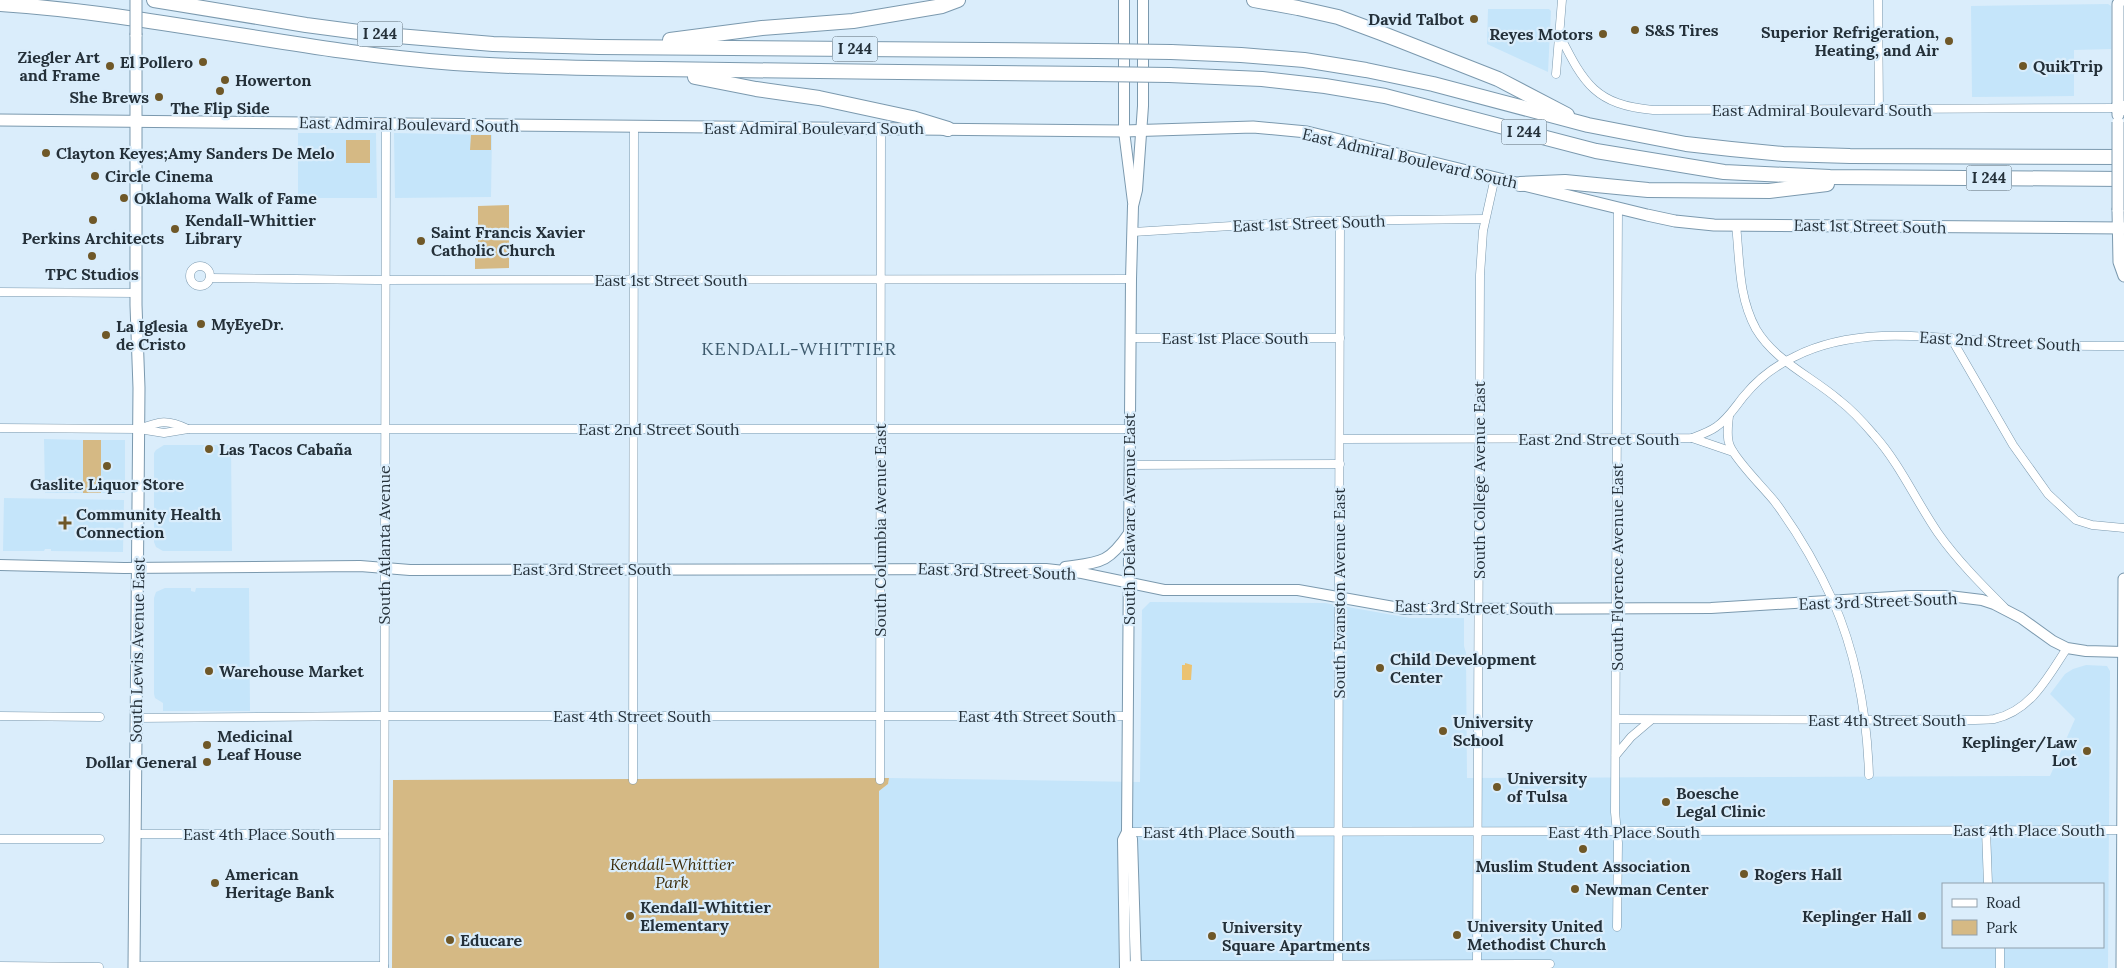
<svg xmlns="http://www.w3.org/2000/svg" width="2124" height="968" viewBox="0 0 2124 968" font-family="Lora,serif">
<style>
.built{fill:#c5e5fa;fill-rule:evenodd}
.green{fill:#d5b984}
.water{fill:#ebc271}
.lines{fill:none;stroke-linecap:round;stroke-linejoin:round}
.minor-casing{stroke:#7b99ae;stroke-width:9}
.tertiary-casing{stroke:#7b99ae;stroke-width:12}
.secondary-casing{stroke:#7b99ae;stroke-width:13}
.motorway-casing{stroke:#7b99ae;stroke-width:16}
.minor{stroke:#fff;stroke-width:8}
.tertiary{stroke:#fff;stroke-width:10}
.secondary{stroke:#fff;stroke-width:11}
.motorway{stroke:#fff;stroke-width:14}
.secondary-bridge-casing{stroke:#7b99ae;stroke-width:13;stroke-linecap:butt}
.motorway-bridge-casing{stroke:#7b99ae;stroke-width:16;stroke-linecap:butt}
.secondary-bridge{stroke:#fff;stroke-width:11}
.motorway-bridge{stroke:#fff;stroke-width:14}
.poi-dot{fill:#6f5828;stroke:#daedfb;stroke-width:2}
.labels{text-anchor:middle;stroke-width:4.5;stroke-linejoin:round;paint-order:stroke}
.shield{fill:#daedfb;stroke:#5b6973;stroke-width:1}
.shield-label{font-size:15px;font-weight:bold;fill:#243039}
.poi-label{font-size:16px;font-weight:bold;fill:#243039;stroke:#daedfb;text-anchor:start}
.street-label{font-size:16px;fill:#243039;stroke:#daedfb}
.park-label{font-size:16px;font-style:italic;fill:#3c2b07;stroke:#daedfb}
.neighbourhood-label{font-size:18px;letter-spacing:1px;fill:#3d5a6d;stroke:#daedfb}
</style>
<rect width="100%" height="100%" fill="#daedfb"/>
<!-- built -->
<g class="built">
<path d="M2108,4L2111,6V49L2074,50V96L1972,97L1971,6Z"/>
<path d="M1488,9H1549L1551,11L1548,72L1487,44Z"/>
<path d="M298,133H376L377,198H298Z"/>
<path d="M394,133L492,135L491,197L395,198Z"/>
<path d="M44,439L83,440V493H45Z"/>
<rect x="101" y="440" width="24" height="53"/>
<path d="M164,445H231L232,551H163L156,547L154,542V453L156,450Z"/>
<path d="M4,498L124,500L123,552L51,551V549H45L44,551H3Z"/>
<path d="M165,588H191V591L195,592L196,588H249L250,711H163V703L155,698L154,694V598L156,592Z"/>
<path d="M1150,602L1325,603L1410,618H1464V646L1466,653L1467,778L2050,776L2075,719L2050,694L2065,674L2073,669L2086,665L2107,666L2110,671L2108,968H879V791L888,784L889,778L1140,782L1142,610ZM1943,884H2103V947H1943Z"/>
</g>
<!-- green -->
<g class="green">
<path d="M471,135H491V150H470Z"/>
<rect x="346" y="140" width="24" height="23"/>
<path d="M509,205V268L475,269V253H478V206Z"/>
<rect x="83" y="440" width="18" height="53"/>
<path d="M889,778L888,784L879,791V968H392L393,780Z"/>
</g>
<!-- water -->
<path class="water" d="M1185,663L1192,665L1191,680H1182V665H1185Z"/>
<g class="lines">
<!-- minor casing -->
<g class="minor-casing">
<g id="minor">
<path d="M1878,0L1879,110"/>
<path d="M1560,36C1584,84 1596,105 1653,110L2118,108"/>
<path d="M1556,74L1562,0"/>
<path d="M1736,225C1740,261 1738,296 1756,329C1775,361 1811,376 1839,400C1852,410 1863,422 1874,435C1900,464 1916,501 1938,533C1957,560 1981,584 2004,607"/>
<path d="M1133,232L1315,221L1485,219"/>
<circle cx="200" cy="276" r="10"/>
<path d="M210,278L377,280L1131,279"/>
<path d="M0,292L136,293"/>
<path d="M1131,338H1340"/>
<path d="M1951,338L2013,445L2048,494L2076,520L2092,525L2124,528"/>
<path d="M1729,416C1728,426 1726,437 1730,446C1736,461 1764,488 1775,502C1798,533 1817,566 1833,601C1857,656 1867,715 1869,775"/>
<path d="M0,428L139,429L164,433L188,429H1130"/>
<path d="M139,429C160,421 167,419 188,429"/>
<path d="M1692,438L1733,452"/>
<path d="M1340,439L1692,438C1700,435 1709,432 1716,427C1728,419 1735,407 1744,396C1757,380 1775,366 1794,357C1859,324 1937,338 2007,343C2046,346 2085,346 2124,346"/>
<path d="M1130,465L1340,464"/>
<path d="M0,716L100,717"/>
<path d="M136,718L376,716H1127"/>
<path d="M1616,719L1966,720C1975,720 1985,720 1994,719C2031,711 2048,677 2067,648"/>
<path d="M1616,755L1631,737L1651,720"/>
<path d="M633,780L634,127"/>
<path d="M880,780L881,129"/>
<path d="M1986,830L1988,884"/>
<path d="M1127,832L2122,830"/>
<path d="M134,834H384"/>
<path d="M0,839H100"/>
<path d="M1617,927L1618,843L1615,812L1618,208"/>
<path d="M1338,964L1340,221"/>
<path d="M1477,964L1480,275L1483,231L1495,177"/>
<path d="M1132,965L1550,964"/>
<path d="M0,966L99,967"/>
<path d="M134,966H384"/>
<path d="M384,968L386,123"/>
<path d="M2000,968V947"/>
</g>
</g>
<!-- tertiary casing -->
<g class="tertiary-casing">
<g id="tertiary">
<path d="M1124,0V131L1133,202"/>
<path d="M0,565L124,568L360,566L410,570L1046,569L1082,573L1164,590H1298L1405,609H1428L1711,608L1909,596H1949L1982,600L1994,604L2021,618L2053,641L2067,648L2086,651L2124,652"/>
<path d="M1065,567C1100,562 1108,564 1129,533"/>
<path d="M1127,832L1132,839L1136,968"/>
<path d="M1125,968L1123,840L1127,832L1131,279L1133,206L1137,190L1143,106V0"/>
</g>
</g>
<!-- secondary casing -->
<g class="secondary-casing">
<g id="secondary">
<path d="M2118,115V4L2121,0"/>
<path d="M0,120L1124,131L1253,127L1307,132L1647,215L1675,221L1714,225L2124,228"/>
<path d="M2118,210L2119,262L2124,276"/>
<path d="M134,968L139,388L136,305V35"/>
<path d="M2122,968L2124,579"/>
</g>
</g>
<!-- motorway casing -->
<g class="motorway-casing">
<g id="motorway">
<path d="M154,0L306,25L374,34L493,44L599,47L1096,51"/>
<path d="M1254,0L1298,8L1338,17L1381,33L1498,79L1567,115"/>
<path d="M0,4C153,14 302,52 454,63C522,68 591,68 659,69C804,72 950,72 1095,74"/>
<path d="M670,40L762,28L853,21L942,6L958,0"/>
<path d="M1171,52L1241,55L1304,60L1366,70L1433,84L1588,125L1686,144L1731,149L1783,154L1850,156L2124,157"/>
<path d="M1169,75L1262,79L1325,86L1385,96L1596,151L1724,172L1830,177L2124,179"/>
<path d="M695,77L756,89L819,98L912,118L948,129"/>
<path d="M2118,108H2124"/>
<path d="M1520,184L1565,182L1648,190L1769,191L1827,184"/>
</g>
</g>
<!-- minor -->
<use href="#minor" class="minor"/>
<!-- tertiary -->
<use href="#tertiary" class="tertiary"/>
<!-- secondary -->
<use href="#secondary" class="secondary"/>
<!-- motorway -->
<use href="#motorway" class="motorway"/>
<!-- secondary-bridge casing -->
<g class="secondary-bridge-casing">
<g id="secondary-bridge">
<path d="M136,35V0"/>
<path d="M2118,210V122"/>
</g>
</g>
<!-- motorway-bridge casing -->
<g class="motorway-bridge-casing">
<g id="motorway-bridge">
<path d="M1096,51L1171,52"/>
<path d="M1095,74L1169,75"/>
</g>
</g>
<!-- secondary-bridge -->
<use href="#secondary-bridge" class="secondary-bridge"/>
<!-- motorway-bridge -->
<use href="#motorway-bridge" class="motorway-bridge"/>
</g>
<!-- markers -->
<g class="poi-dot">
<circle cx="1474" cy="19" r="5"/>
<circle cx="1635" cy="30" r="5"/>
<circle cx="1603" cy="34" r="5"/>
<circle cx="1949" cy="41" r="5"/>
<circle cx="203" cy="62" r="5"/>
<circle cx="110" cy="66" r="5"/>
<circle cx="2023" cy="66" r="5"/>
<circle cx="225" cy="80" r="5"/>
<circle cx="220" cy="91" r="5"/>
<circle cx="159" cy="97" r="5"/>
<circle cx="46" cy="153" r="5"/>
<circle cx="95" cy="176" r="5"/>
<circle cx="124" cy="198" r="5"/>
<circle cx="93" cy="220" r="5"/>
<circle cx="175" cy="229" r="5"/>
<circle cx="421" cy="241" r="5"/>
<circle cx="92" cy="256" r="5"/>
<circle cx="201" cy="324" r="5"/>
<circle cx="106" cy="335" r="5"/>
<circle cx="209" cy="449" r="5"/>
<circle cx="107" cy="466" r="5"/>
<path d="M62.5 515.5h5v5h5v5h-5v5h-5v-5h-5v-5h5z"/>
<circle cx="1380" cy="668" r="5"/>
<circle cx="209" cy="671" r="5"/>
<circle cx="1443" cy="731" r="5"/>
<circle cx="207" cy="745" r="5"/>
<circle cx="2087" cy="751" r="5"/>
<circle cx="207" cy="762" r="5"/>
<circle cx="1497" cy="787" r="5"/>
<circle cx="1666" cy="802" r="5"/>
<circle cx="1583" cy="849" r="5"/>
<circle cx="1744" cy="874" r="5"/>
<circle cx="215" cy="883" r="5"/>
<circle cx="1575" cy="889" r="5"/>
<circle cx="630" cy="916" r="5"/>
<circle cx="1922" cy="916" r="5"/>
<circle cx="1457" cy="935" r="5"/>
<circle cx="1212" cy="936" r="5"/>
<circle cx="450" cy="940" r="5"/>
</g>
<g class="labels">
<!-- shield labels -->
<g class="shield">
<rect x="357.5" y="21.5" width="45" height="25" rx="4"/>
<rect x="832.5" y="36.5" width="45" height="25" rx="4"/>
<rect x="1501.5" y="119.5" width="45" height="25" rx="4"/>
<rect x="1966.5" y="165.5" width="45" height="25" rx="4"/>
</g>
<g class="shield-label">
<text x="380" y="39">I 244</text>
<text x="855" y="54">I 244</text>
<text x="1524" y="137">I 244</text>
<text x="1989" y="183">I 244</text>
</g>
<!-- poi labels -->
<g class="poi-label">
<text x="1464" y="25" text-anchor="end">David Talbot</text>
<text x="1645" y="36">S&amp;S Tires</text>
<text x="1939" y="38" text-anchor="end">Superior Refrigeration,<tspan x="1939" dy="18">Heating, and Air</tspan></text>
<text x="1593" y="40" text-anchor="end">Reyes Motors</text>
<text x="100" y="63" text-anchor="end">Ziegler Art<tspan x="100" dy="18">and Frame</tspan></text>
<text x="193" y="68" text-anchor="end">El Pollero</text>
<text x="2033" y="72">QuikTrip</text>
<text x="235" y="86">Howerton</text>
<text x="149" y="103" text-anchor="end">She Brews</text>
<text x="220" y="114" text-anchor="middle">The Flip Side</text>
<text x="56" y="159">Clayton Keyes;Amy Sanders De Melo</text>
<text x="105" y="182">Circle Cinema</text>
<text x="134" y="204">Oklahoma Walk of Fame</text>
<text x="185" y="226">Kendall-Whittier<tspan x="185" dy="18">Library</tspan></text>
<text x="431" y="238">Saint Francis Xavier<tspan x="431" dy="18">Catholic Church</tspan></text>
<text x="93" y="244" text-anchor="middle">Perkins Architects</text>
<text x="92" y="280" text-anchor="middle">TPC Studios</text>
<text x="211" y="330">MyEyeDr.</text>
<text x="116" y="332">La Iglesia<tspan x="116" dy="18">de Cristo</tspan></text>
<text x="219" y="455">Las Tacos Cabaña</text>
<text x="107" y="490" text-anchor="middle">Gaslite Liquor Store</text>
<text x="76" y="520">Community Health<tspan x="76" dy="18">Connection</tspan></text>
<text x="1390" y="665">Child Development<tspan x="1390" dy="18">Center</tspan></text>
<text x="219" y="677">Warehouse Market</text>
<text x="1453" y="728">University<tspan x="1453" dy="18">School</tspan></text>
<text x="217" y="742">Medicinal<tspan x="217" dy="18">Leaf House</tspan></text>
<text x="2077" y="748" text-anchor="end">Keplinger/Law<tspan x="2077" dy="18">Lot</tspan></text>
<text x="197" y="768" text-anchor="end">Dollar General</text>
<text x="1507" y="784">University<tspan x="1507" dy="18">of Tulsa</tspan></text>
<text x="1676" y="799">Boesche<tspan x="1676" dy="18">Legal Clinic</tspan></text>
<text x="1583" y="872" text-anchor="middle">Muslim Student Association</text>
<text x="225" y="880">American<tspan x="225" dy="18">Heritage Bank</tspan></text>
<text x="1754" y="880">Rogers Hall</text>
<text x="1585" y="895">Newman Center</text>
<text x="640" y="913">Kendall-Whittier<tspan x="640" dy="18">Elementary</tspan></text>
<text x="1912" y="922" text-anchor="end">Keplinger Hall</text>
<text x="1467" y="932">University United<tspan x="1467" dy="18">Methodist Church</tspan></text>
<text x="1222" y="933">University<tspan x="1222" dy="18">Square Apartments</tspan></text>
<text x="460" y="946">Educare</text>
</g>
<!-- street labels -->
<g class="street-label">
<text x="1822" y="116">East Admiral Boulevard South</text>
<text transform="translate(409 124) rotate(1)" y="6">East Admiral Boulevard South</text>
<text x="814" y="134">East Admiral Boulevard South</text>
<text transform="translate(1410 158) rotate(13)" y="6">East Admiral Boulevard South</text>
<text transform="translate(1309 223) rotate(-2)" y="6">East 1st Street South</text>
<text transform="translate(1870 226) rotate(1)" y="6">East 1st Street South</text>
<text x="671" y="286">East 1st Street South</text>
<text x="1235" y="344">East 1st Place South</text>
<text transform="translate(2000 341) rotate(3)" y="6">East 2nd Street South</text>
<text x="659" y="435">East 2nd Street South</text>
<text x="1599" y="445">East 2nd Street South</text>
<text transform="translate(1479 480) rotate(-90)" y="6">South College Avenue East</text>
<text transform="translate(1129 519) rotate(-90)" y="6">South Delaware Avenue East</text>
<text transform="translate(880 530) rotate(-90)" y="6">South Columbia Avenue East</text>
<text transform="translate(384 545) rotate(-90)" y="6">South Atlanta Avenue</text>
<text transform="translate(1617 567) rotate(-90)" y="6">South Florence Avenue East</text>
<text x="592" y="575">East 3rd Street South</text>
<text transform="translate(997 571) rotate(2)" y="6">East 3rd Street South</text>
<text transform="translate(1339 593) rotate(-90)" y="6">South Evanston Avenue East</text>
<text transform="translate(1878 601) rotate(-2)" y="6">East 3rd Street South</text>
<text transform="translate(1474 607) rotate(1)" y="6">East 3rd Street South</text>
<text transform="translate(137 650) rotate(-89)" y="6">South Lewis Avenue East</text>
<text x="632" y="722">East 4th Street South</text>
<text x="1037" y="722">East 4th Street South</text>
<text x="1887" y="726">East 4th Street South</text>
<text x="2029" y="836">East 4th Place South</text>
<text x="1219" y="838">East 4th Place South</text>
<text x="1624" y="838">East 4th Place South</text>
<text x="259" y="840">East 4th Place South</text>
</g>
<!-- park labels -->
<g class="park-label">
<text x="672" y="870">Kendall-Whittier<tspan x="672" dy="18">Park</tspan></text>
</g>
<!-- neighbourhood labels -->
<g class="neighbourhood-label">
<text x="799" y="355">KENDALL-WHITTIER</text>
</g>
</g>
<!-- legend -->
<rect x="1942" y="883" width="162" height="65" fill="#daedfb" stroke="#91a1ad"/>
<rect x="1952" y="899" width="25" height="8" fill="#ffffff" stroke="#91a1ad"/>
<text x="1986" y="908" font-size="15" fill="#243039">Road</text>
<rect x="1952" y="920" width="25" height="15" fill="#d5b984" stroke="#91a1ad"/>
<text x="1986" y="933" font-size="15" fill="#243039">Park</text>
</svg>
